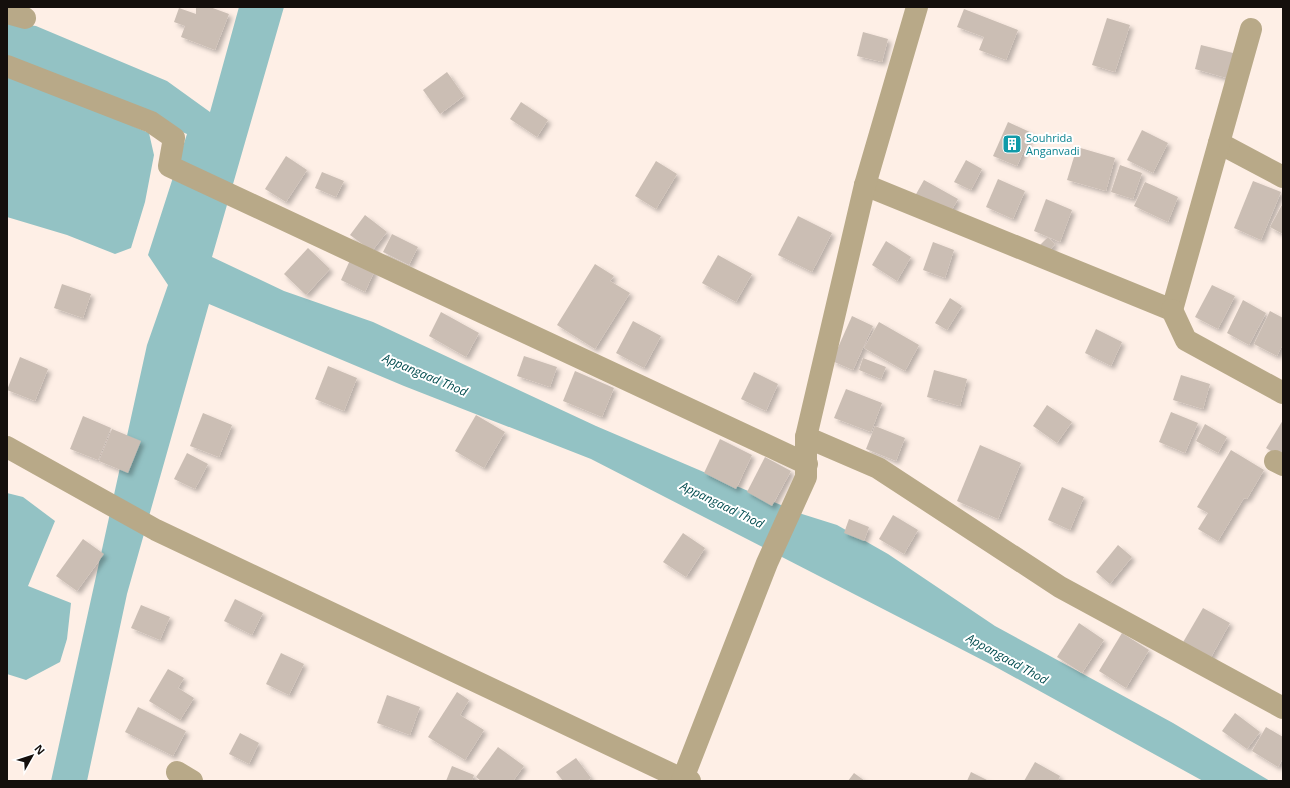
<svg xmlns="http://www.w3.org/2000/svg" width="1290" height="788" viewBox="0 0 1290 788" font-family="'Open Sans',sans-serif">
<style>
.water{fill:#93c2c4}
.building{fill:#cbbeb4;filter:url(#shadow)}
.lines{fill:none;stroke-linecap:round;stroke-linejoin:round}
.minor{stroke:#b8a988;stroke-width:22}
.labels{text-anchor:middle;stroke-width:4;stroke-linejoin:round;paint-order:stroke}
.culture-label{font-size:11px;fill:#0d838f;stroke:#fff;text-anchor:start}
.water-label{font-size:12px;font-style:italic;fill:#004b4e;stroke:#fff}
</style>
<defs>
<filter id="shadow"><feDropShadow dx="3.5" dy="3.5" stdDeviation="2" flood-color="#0004"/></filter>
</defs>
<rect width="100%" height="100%" fill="#feefe6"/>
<!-- water -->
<g class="water">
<path d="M239,7H284L212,257L284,291L373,322L596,426L802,514L837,525L888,554L995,626L1173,723L1270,781H1203L994,666L591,459L404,386L209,304L127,594L87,781H51L147,345L168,285L148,255L187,134L7,58V22L36,26L167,81L210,112Z"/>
<path d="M7,71L149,133L154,155L145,202L131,248L115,254L67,235L7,217Z"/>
<path d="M7,493L23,497L55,521L28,586L71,603L67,639L60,662L26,680L7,674Z"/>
</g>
<!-- building -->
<g class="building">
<path d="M196,7H210L229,14L215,50L181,37L185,26L174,22L179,8L196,14Z"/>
<path d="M964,9L1018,30L1006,60L979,50L984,37L957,27Z"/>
<path d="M1107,18L1130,25L1115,72L1092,65Z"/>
<path d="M863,32L888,39L882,62L857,56Z"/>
<path d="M1201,45L1237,54L1230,79L1195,69Z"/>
<path d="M447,72L464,96L440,114L423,90Z"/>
<path d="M521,102L548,120L537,137L510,119Z"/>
<path d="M1008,122L1032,133L1017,166L993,156Z"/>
<path d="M1142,130L1168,143L1153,173L1127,160Z"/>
<path d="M1077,147L1115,158L1106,191L1067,180Z"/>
<path d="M286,156L307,170L286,202L265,189Z"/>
<path d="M966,160L982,169L971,190L954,182Z"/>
<path d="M656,161L677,174L656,209L635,196Z"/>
<path d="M1120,165L1142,173L1133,199L1111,192Z"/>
<path d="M322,172L344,181L336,197L315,188Z"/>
<path d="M998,179L1025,191L1013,219L986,207Z"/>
<path d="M924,180L958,199L949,215L915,196Z"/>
<path d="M1253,181L1281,192L1261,240L1234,228Z"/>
<path d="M1145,182L1178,197L1168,222L1134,206Z"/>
<path d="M1046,199L1072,210L1060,242L1034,231Z"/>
<path d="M1283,203V234L1270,227Z"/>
<path d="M365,215L387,232L372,251L350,235Z"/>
<path d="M798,216L832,233L812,272L778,255Z"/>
<path d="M392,234L418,247L409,265L383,252Z"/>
<path d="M1048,237L1055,244L1045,256L1037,248Z"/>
<path d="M886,241L911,257L897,281L872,265Z"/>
<path d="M933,242L954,250L945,278L923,270Z"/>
<path d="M308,248L330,269L306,295L284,274Z"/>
<path d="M718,255L752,274L736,302L702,283Z"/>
<path d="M351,258L375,270L365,292L341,280Z"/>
<path d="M595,264L614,276L610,281L630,293L595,349L557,325Z"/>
<path d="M62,284L91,294L83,318L54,308Z"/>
<path d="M1212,285L1235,296L1218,329L1195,317Z"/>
<path d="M950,298L962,306L947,330L935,323Z"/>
<path d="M1243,300L1266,313L1249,345L1227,333Z"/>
<path d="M1270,311L1283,318V344L1277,356L1254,344Z"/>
<path d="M441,312L479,333L466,357L429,336Z"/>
<path d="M852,316L873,326L853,370L832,361Z"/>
<path d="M633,321L661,336L644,368L616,353Z"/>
<path d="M879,322L919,345L905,371L864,348Z"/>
<path d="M1096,329L1122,342L1111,366L1085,353Z"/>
<path d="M524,356L557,367L550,387L517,376Z"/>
<path d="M20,357L48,369L35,401L7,390Z"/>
<path d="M863,358L886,367L881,379L859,370Z"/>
<path d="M328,366L357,378L344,411L315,399Z"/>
<path d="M934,370L967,379L960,406L927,397Z"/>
<path d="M575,371L614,388L602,417L563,401Z"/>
<path d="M754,372L778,384L766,411L741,399Z"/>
<path d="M1181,375L1210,384L1203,409L1173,400Z"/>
<path d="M846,389L882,403L871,432L834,418Z"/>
<path d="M1047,405L1072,422L1057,443L1033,426Z"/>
<path d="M1171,412L1198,423L1185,453L1159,442Z"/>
<path d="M203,413L232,425L219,457L190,446Z"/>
<path d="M476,415L505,432L484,468L455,451Z"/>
<path d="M83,416L111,428L98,460L70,449Z"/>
<path d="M1283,420V458L1266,448Z"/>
<path d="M1205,424L1227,437L1218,453L1196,441Z"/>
<path d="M875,426L905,438L896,461L866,449Z"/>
<path d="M112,429L141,441L128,473L99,461Z"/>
<path d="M720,439L752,455L736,489L704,473Z"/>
<path d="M980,445L1021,463L998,519L957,501Z"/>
<path d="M1231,450L1264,470L1247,499L1244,498L1218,541L1198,529L1208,513L1197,507Z"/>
<path d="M187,453L208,464L195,489L174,479Z"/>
<path d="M765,457L791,471L772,506L747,492Z"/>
<path d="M1062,487L1084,497L1070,530L1048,520Z"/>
<path d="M893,515L918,530L904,554L879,539Z"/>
<path d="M849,519L869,527L864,541L844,533Z"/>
<path d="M683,533L705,548L686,577L663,562Z"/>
<path d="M83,539L104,554L77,591L56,576Z"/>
<path d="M1118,545L1132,557L1110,584L1096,572Z"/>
<path d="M235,599L263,613L252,635L224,621Z"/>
<path d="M141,605L170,617L160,640L131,628Z"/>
<path d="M1203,608L1230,623L1210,659L1182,644Z"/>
<path d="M1079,623L1104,640L1082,673L1057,657Z"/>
<path d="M1122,633L1149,650L1126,688L1099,671Z"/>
<path d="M281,653L304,664L289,695L266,684Z"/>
<path d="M168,669L184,678L178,688L194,698L180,720L149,701Z"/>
<path d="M457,692L469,700L460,715L484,730L465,760L428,737Z"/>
<path d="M387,695L420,707L410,735L377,723Z"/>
<path d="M138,707L186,731L173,756L125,732Z"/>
<path d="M1235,713L1260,732L1247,749L1222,731Z"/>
<path d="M1266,727L1283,737V758L1278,767L1252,751Z"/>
<path d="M240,733L259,743L249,764L229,754Z"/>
<path d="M498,747L524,766L513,781H481L476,777Z"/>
<path d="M576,758L591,778L587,781H563L556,772Z"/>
<path d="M1035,762L1060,776L1058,781H1024Z"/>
<path d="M452,766L474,775L472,781H446Z"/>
<path d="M971,772L989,781H967Z"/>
<path d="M854,773L865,781H848Z"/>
</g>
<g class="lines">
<!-- minor -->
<g class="minor">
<path d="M7,13L25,18"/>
<path d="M7,66L151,122L174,138L169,166L807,464"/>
<path d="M1219,143L1283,177"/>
<path d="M865,185L1172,310L1251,29"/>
<path d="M1172,310L1186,340L1283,393"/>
<path d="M806,437L878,468L1060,587L1283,708"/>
<path d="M7,447L156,530L682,779L690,781"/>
<path d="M1275,461L1283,465"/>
<path d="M177,772L192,781"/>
<path d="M682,781L767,563L806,477V437L865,185L917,7"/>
</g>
</g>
<!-- icons -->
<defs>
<g id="building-square" transform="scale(1)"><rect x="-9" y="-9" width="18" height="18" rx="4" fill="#0f9aa8" stroke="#fff"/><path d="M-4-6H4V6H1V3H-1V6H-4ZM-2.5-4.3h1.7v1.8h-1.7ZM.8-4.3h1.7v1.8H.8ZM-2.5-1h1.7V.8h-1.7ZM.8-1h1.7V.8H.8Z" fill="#fff"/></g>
</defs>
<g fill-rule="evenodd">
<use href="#building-square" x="1012" y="144"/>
</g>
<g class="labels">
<!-- culture labels -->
<g class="culture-label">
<text x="1026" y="142">Souhrida<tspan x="1026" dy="13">Anganvadi</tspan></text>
</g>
<!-- water labels -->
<g class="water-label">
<text transform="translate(425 375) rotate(23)" y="4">Appangaad Thod</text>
<text transform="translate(722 505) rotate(26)" y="4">Appangaad Thod</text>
<text transform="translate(1007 659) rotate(29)" y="4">Appangaad Thod</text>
</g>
</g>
<!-- border -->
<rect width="1290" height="788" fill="none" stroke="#140f0c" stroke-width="16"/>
<!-- north arrow -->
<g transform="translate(32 756) rotate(51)" stroke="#ffffff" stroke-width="3" paint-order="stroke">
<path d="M0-3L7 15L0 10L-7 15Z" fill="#140f0c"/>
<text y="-6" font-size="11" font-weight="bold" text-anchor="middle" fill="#140f0c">N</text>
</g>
</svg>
